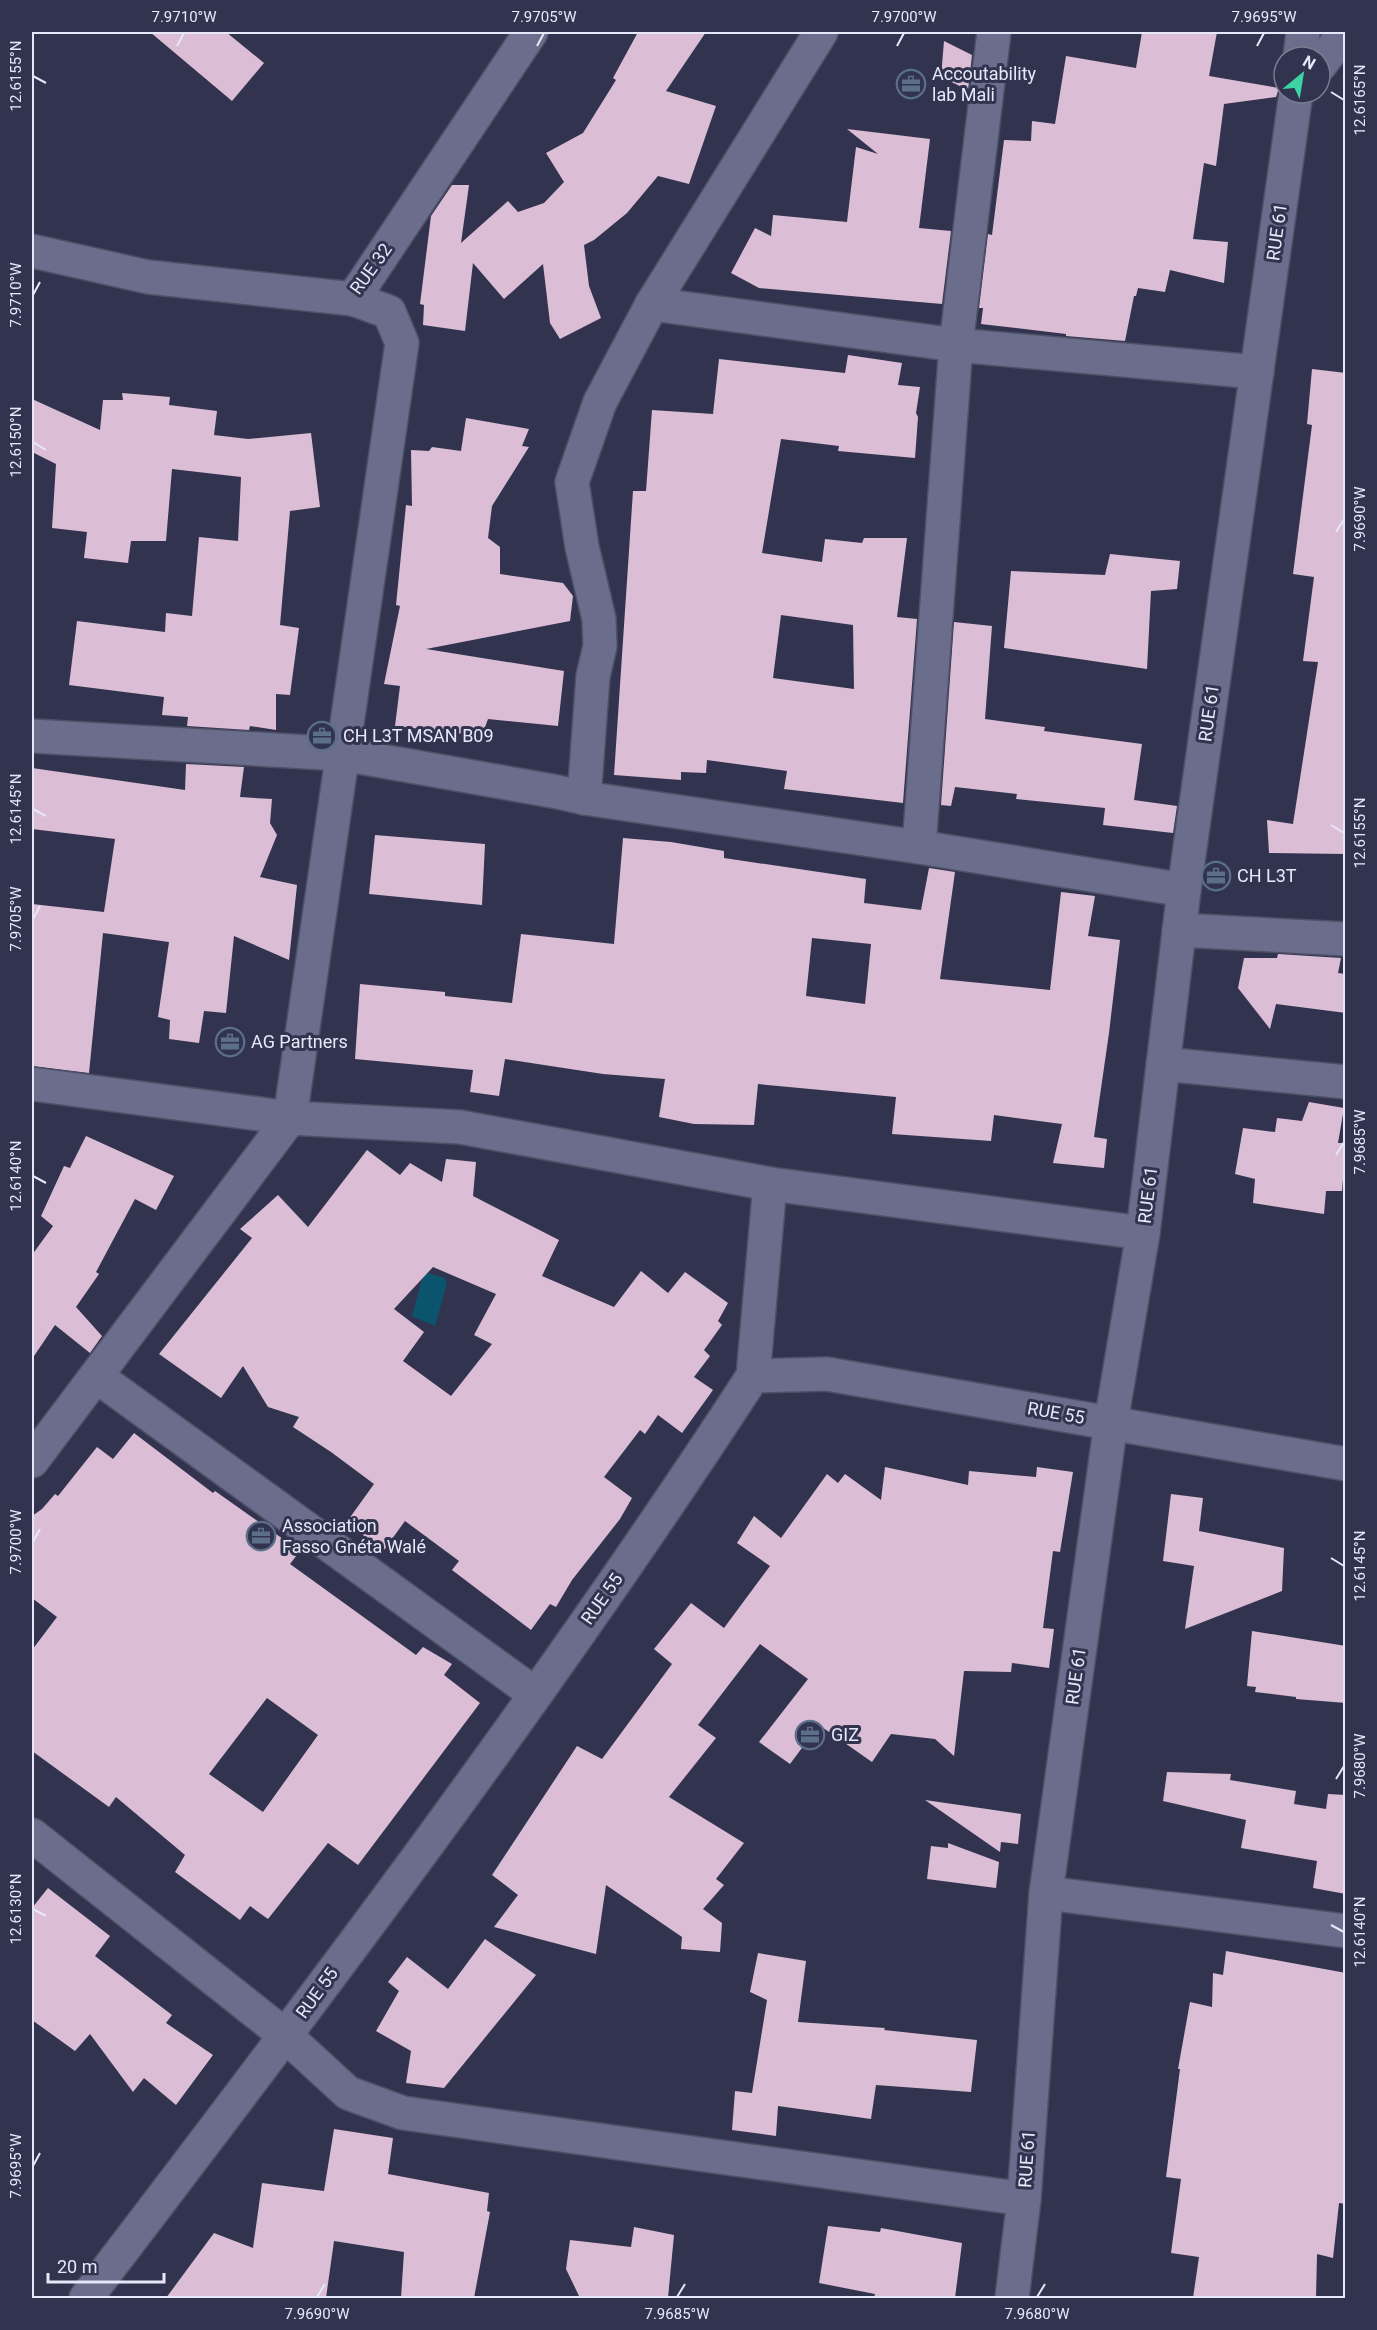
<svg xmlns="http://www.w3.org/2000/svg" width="1377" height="2330" viewBox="0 0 1377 2330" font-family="Roboto,sans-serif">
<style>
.water{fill:#0a556d}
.building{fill:#dbbdd5;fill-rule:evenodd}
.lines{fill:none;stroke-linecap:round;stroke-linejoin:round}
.street-casing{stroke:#4f5067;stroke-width:36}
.street{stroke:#6a6d8b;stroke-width:33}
.ticks{fill:none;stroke:#e6e8fa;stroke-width:2}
.labels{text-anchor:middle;stroke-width:6;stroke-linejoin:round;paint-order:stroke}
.poi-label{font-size:18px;fill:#e6e8fa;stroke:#32344f;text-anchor:start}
.street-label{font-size:18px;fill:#e6e8fa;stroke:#32344f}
.neatline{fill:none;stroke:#e6e8fa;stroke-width:2}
.ticks-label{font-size:15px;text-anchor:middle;fill:#e6e8fa}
</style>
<rect width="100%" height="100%" fill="#32344f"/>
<!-- water -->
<path class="water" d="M424,1272L445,1278L447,1283L435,1326L412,1316Z"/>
<!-- building -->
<g class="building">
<path d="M150,32H226L264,63L232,101Z"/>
<path d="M638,32H706L666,91L716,106L689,184L658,176L627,213L594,240L584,245L589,286L601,318L560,339L550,323L543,264L504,299L473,263L465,331L423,325L424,305L420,304L431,216L452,185H469L461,243L508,201L518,212L544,203L564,182L546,153L583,133L616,80L613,78Z"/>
<path d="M1142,32H1217L1209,76L1279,88L1276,97L1224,104L1216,166L1204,163L1193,239L1228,242L1224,283L1170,270L1165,292L1138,288L1136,296H1134L1125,341L1066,336V334L981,324L983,308H979L988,234L992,235L1004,140L1031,141L1032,121L1055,124L1066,56L1136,68Z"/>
<path d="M944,41L972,55L968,90L941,77Z"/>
<path d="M847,129L930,139L919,228L951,231L942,304L759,288L731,273L755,228L771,236L773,215L847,222L856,147L878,154Z"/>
<path d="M848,355L902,363L898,385L920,387L916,413L918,417L915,458L838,451L839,446L781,439L762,553L822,562L825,539L862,543L864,538H907L897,617L917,619L903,803L784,789L787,771L707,760L706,773L681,772V780L614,775L633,491H646L652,410L713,414L719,359L845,373ZM781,615L853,625L854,689L773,678Z"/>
<path d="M1312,369L1346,373V854L1269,853L1267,820L1293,824L1318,662L1303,661L1314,577L1293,574L1312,425L1307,424Z"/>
<path d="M122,393L170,397L169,405L217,411L214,435L248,439L311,433L320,507L290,511L280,625L299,628L290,695L276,694V730L250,726L249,730L187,726L188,717L162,715L164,697L69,685L77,621L165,632L166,613L192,616L199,537L238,541L241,477L172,469L166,541H131L128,563L84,558L87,532L52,528L56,464L32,452V399L100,430L103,400H123Z"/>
<path d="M466,418L529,429L522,446L529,447L492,506L488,538L500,547V574L563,583L573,596L570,621L426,649L564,671L558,726L488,719L482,736L395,726L400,686L384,684L400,606L396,605L406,505L412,506L411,450L429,451L432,447L461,451Z"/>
<path d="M1110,554L1180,561L1177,589L1151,591L1147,669L1004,648L1011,571L1105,575Z"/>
<path d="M954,622L992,626L985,719L1045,727L1044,731L1142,744L1134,800L1177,806L1173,833L1103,825L1105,808L1016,799L1017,794L955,787L951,806L941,805Z"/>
<path d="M186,764L244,767L240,797L272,799L270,823L277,835L260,877L297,885L289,960L234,936L226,1013L204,1011L199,1043L169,1039L170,1020L158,1017L169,942L103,933L89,1073L32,1066V904L104,912L115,839L32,829V768L185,790Z"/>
<path d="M375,835L485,844L482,905L369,894Z"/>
<path d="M623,838L671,842L724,851V858L866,879L864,903L921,910L929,868L955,872L940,979L1050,990L1061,892L1095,896L1088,936L1120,940L1109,1033L1094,1137L1107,1139L1104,1168L1053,1163L1062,1124L994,1115L991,1141L892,1134L896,1097L758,1084L754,1125L694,1124L659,1117L665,1079L603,1074L505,1059L499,1096L470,1092L473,1070L355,1059L360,984L445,992V996L512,1003L521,934L614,944ZM812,938L871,944L865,1004L806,996Z"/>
<path d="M1278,954L1341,958L1338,973L1346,974V1013L1276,1004L1270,1029L1238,988L1244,958H1277Z"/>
<path d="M1309,1102L1344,1108L1338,1143H1346L1342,1191H1326L1324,1214L1253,1203L1255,1179L1235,1174L1243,1128L1275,1132L1277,1118L1302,1121Z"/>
<path d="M86,1136L174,1176L156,1210L135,1199L96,1272L99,1274L76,1307L102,1336L90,1353L55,1325L32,1359V1255L53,1226L41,1216L64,1166L70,1168Z"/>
<path d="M367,1150L400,1175L410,1163L442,1182L446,1159L476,1162L473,1196L559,1240L542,1276L614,1307L641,1271L668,1293L685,1272L728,1303L718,1321L722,1325L704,1350L710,1356L694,1377L713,1390L682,1433L658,1415L645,1434L640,1430L604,1477L632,1498L620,1519L572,1580L556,1607L550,1604L531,1630L452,1570L459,1561L405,1521L384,1550L346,1523L374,1484L331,1452L293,1427L299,1417L268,1407L243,1366L221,1398L159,1354L252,1238L240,1229L278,1195L308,1227ZM433,1267L496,1294L474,1335L492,1344L451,1396L403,1361L424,1332L394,1309Z"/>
<path d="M134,1433L213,1493L215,1491L300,1551L290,1564L416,1655L423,1647L452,1664L444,1675L480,1703L358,1865L328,1843L268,1919L250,1906L240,1920L175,1872L185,1855L116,1797L109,1807L32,1751V1650L57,1617L32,1598V1516L42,1509L55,1494L58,1496L97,1447L113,1459ZM267,1698L318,1735L263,1812L209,1774Z"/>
<path d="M885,1467L968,1485L969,1471L1036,1477L1037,1467L1073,1472L1060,1552L1053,1551L1043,1628L1054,1629L1049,1668L1012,1663L1011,1672L964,1671L954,1756L935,1739L891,1734L872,1762L819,1725L790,1764L759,1742L808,1679L760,1644L698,1725L716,1738L669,1797L744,1843L716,1879L724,1885L703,1909L722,1923L720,1952L681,1949L682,1937L606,1885L596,1954L494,1927L518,1895L492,1875L577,1746L602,1759L672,1664L654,1649L691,1603L724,1628L770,1566L737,1543L754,1516L781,1538L827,1474L838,1483L845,1474L881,1500Z"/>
<path d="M1171,1494L1203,1498L1199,1531L1284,1548L1282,1591L1185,1629L1194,1566L1163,1561Z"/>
<path d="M1252,1631L1346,1646V1703L1296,1699V1697L1255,1692L1256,1687L1247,1686Z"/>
<path d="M1167,1772L1231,1774L1230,1780L1296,1791L1294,1804L1326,1809L1328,1794L1346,1795V1894L1313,1888L1317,1861L1241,1848L1246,1820L1163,1801Z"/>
<path d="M925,1800L1021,1814L1018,1844L1001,1842L1000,1852Z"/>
<path d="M948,1843L999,1862L996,1888L927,1879L931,1846L948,1848Z"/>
<path d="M48,1888L110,1936L95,1956L172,2015L166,2023L213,2055L176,2105L144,2078L133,2092L90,2034L75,2051L32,2020V1908Z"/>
<path d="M485,1939L536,1975L444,2088L406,2083L411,2051L376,2031L399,1991L388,1982L407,1957L448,1989Z"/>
<path d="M1226,1951L1346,1973V2204L1339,2203L1333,2258L1317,2254L1316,2298H1193L1199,2257L1171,2253L1181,2179L1166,2177L1180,2069H1178L1190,2002L1212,2007L1213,1973L1223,1975Z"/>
<path d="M758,1953L806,1961L798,2022L885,2028L884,2030L977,2040L971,2092L876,2085L871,2119L778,2106L776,2136L732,2130L735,2091L752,2093L767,2000L750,1992Z"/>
<path d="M334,2129L393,2138L388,2174L489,2193L487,2211L490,2212L474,2298H401L404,2252L334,2241L326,2298H166L214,2233L253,2248L262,2183L324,2191Z"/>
<path d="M828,2226L880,2232L881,2228L962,2243L955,2298H874L875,2294L819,2283Z"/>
<path d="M634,2227L674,2235L668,2298H580L566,2269L570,2240L631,2247Z"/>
</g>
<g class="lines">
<!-- street casing -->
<g class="street-casing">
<g id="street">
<path d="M1300,57L1303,32"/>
<path d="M1320,65L1345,32"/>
<path d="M32,251L148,277L353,299L531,32"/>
<path d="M652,304L956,345L1257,372"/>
<path d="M32,736L342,754L558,792L584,798L919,847L1184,890"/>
<path d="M584,798L593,676L600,646L599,619L582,547L572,482L600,402L652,304L821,32"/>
<path d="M919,847L956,345L994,32"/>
<path d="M1179,930L1346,939"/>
<path d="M1163,1064L1346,1082"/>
<path d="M32,1084L290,1118L460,1127L770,1184L1143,1233"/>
<path d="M96,1376L535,1694"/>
<path d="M753,1376L770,1184"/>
<path d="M32,1461L290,1118L402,343L389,312L353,299"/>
<path d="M32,1835L286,2036L348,2093L403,2113L1024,2199"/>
<path d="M1046,1893L1346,1931"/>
<path d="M86,2298C316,1997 546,1694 753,1376L827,1374L1346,1464"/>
<path d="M1012,2298L1024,2199L1046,1893L1111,1422L1143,1233L1184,890L1296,93"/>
</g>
</g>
<!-- street -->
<use href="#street" class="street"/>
</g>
<!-- ticks -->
<path class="ticks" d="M177,46L184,33M537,46L544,33M897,46L904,33M1257,46L1264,33M33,76L46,83M1331,92L1344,100M33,295L40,282M33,442L46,450M1336,532L1344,519M33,809L46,816M1331,825L1344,833M33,919L40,906M1336,1155L1344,1142M33,1176L46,1183M33,1542L40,1529M1331,1558L1344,1566M1336,1779L1344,1766M33,1909L46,1916M1331,1925L1344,1932M33,2166L40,2153M317,2297L325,2284M677,2297L685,2284M1037,2297L1045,2284"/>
<!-- icons -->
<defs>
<g id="office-ring" transform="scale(1.5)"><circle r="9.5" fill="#32344f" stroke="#5c6f8a" stroke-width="1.5"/><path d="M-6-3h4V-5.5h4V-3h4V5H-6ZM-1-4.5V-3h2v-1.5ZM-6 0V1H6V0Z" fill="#5c6f8a"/></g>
</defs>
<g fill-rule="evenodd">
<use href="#office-ring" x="911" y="84"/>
<use href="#office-ring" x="322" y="736"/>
<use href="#office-ring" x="1216" y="876"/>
<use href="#office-ring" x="230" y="1042"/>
<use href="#office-ring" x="261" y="1536"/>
<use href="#office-ring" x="810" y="1735"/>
</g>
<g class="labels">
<!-- poi labels -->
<g class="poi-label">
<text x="932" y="80">Accoutability<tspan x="932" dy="21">lab Mali</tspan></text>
<text x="343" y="742">CH L3T MSAN B09</text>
<text x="1237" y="882">CH L3T</text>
<text x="251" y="1048">AG Partners</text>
<text x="282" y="1532">Association<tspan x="282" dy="21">Fasso Gnéta Walé</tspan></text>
<text x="831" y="1741">GIZ</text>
</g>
<!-- street labels -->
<g class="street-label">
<text transform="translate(1277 232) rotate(-82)" y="6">RUE 61</text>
<text transform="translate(371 269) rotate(-54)" y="6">RUE 32</text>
<text transform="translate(1209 713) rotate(-82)" y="6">RUE 61</text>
<text transform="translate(1148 1195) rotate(-83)" y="6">RUE 61</text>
<text transform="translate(1056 1413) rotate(10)" y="6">RUE 55</text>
<text transform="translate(602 1599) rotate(-55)" y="6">RUE 55</text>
<text transform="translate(1076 1676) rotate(-82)" y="6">RUE 61</text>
<text transform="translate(317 1993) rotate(-54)" y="6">RUE 55</text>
<text transform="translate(1027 2159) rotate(-86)" y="6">RUE 61</text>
</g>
</g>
<!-- border -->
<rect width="1377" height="2330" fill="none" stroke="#32344f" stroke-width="66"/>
<!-- north arrow -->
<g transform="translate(1302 75) rotate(30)"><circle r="28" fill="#32344f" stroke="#7a7c93" stroke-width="1.5"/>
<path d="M0-4.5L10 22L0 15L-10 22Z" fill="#3cd4a4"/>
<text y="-9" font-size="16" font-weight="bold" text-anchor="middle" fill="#e6e8fa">N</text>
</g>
<!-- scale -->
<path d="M48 2273v9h116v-9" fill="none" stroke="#e6e8fa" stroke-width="3"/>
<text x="57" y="2273" font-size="18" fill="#e6e8fa" stroke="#32344f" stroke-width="4.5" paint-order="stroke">20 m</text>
<rect x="33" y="33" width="1311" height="2264" class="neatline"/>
<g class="ticks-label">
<text x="184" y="22">7.9710°W</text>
<text x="544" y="22">7.9705°W</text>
<text x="904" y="22">7.9700°W</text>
<text x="1264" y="22">7.9695°W</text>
<text transform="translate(16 76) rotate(-90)" y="5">12.6155°N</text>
<text transform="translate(1360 100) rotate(-90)" y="5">12.6165°N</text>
<text transform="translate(16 295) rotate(-90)" y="5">7.9710°W</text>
<text transform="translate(16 442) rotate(-90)" y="5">12.6150°N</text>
<text transform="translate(1360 519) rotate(-90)" y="5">7.9690°W</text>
<text transform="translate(16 809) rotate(-90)" y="5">12.6145°N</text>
<text transform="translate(1360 833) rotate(-90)" y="5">12.6155°N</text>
<text transform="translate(16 919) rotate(-90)" y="5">7.9705°W</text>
<text transform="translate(1360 1142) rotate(-90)" y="5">7.9685°W</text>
<text transform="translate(16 1176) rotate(-90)" y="5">12.6140°N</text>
<text transform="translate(16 1542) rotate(-90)" y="5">7.9700°W</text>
<text transform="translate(1360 1566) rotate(-90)" y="5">12.6145°N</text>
<text transform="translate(1360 1766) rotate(-90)" y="5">7.9680°W</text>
<text transform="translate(16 1909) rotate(-90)" y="5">12.6130°N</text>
<text transform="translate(1360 1932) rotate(-90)" y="5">12.6140°N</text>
<text transform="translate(16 2166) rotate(-90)" y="5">7.9695°W</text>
<text x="317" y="2319">7.9690°W</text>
<text x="677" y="2319">7.9685°W</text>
<text x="1037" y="2319">7.9680°W</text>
</g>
</svg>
